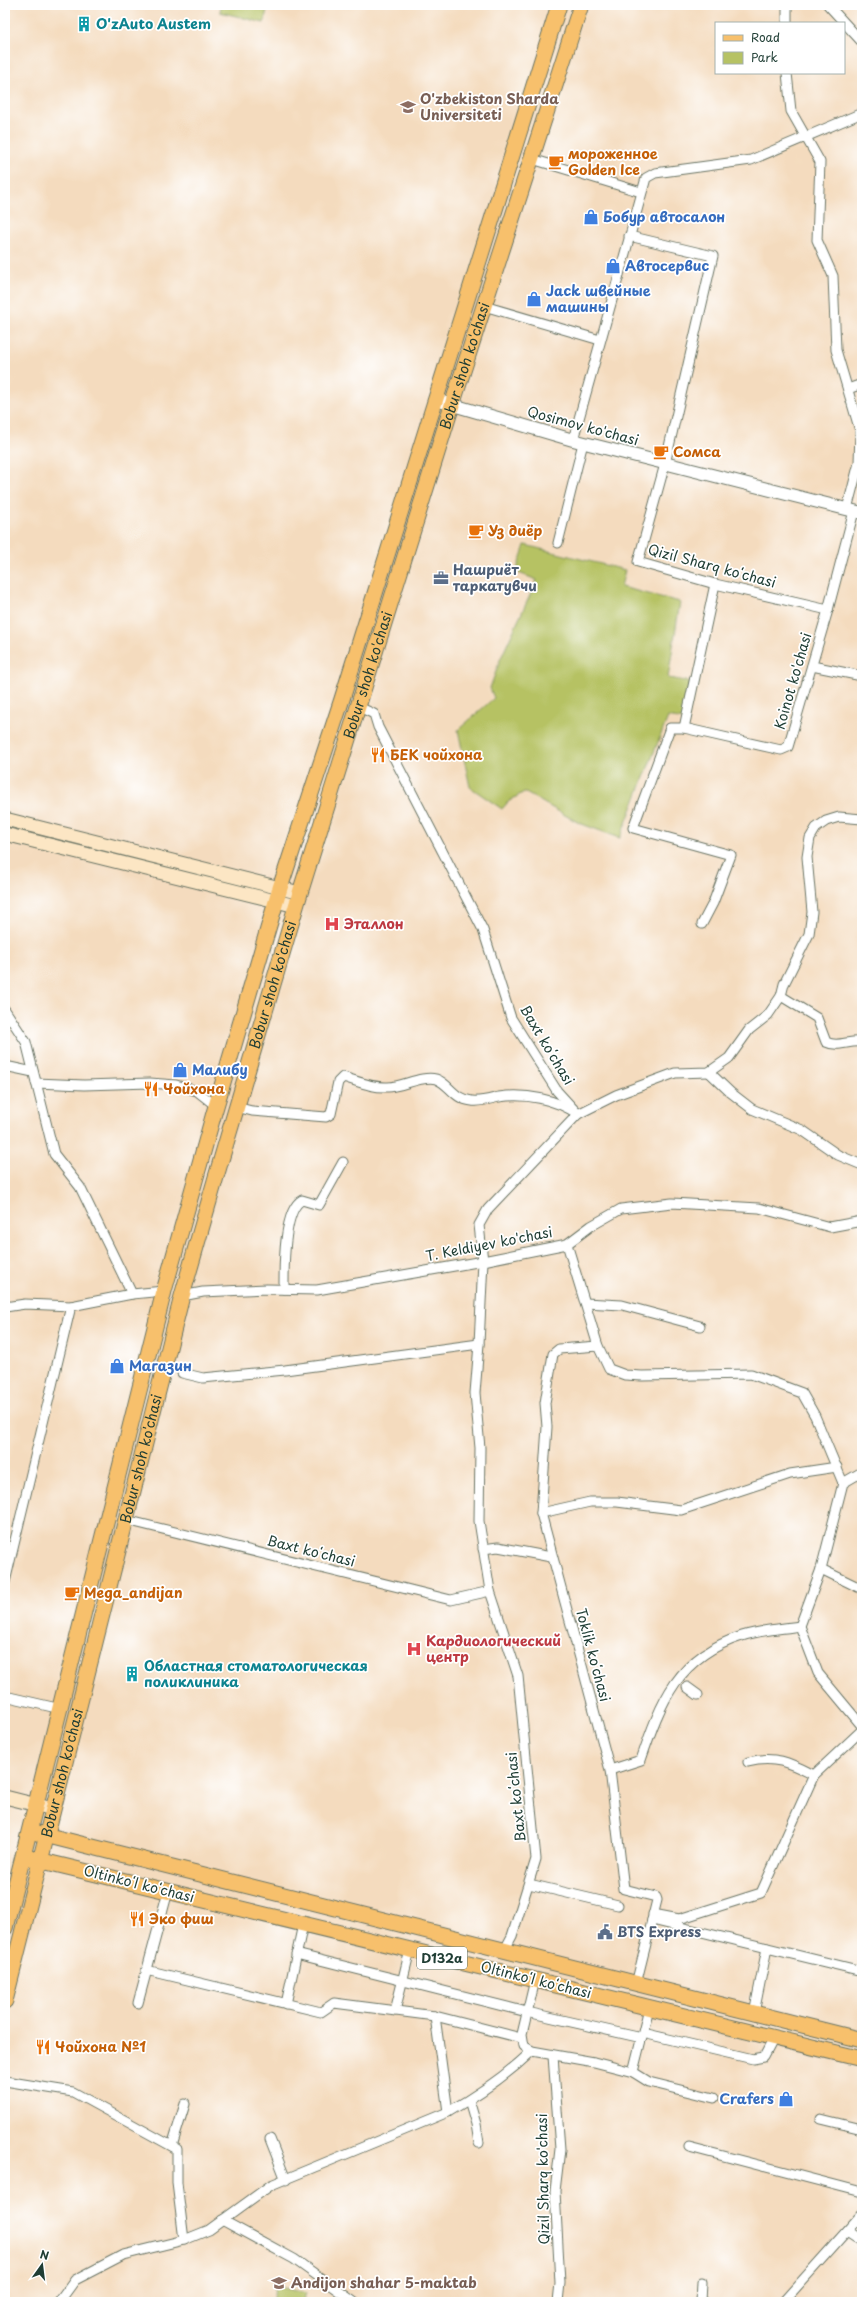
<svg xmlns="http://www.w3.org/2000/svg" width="867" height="2307" viewBox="0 0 867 2307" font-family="'Playpen Sans',sans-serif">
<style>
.green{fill:#b6c264;stroke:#6a804c}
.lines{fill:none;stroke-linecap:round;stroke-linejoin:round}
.minor-casing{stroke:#6a7464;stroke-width:11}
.tertiary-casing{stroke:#6a7464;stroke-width:14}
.secondary-casing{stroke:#6a7464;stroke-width:15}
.primary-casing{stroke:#6a7464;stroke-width:17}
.minor{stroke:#fff;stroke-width:9}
.tertiary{stroke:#fff;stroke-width:12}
.secondary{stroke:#fce6c4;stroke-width:13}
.primary{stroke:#f7c06c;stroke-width:15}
.labels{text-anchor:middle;stroke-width:3.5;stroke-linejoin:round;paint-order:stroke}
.shield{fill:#fff;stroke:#627771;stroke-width:1}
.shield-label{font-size:13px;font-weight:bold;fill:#1f3d34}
.culture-label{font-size:14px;font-weight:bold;fill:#0d838f;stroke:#fff;text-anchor:start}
.education-label{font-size:14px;font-weight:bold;fill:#785e54;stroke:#fff;text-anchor:start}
.food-label{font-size:14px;font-weight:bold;fill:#c56008;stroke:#fff;text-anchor:start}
.shop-label{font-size:14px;font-weight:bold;fill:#366cbe;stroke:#fff;text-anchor:start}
.street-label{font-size:14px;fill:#1f3d34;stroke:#fff}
.service-label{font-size:14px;font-weight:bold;fill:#4e5e75;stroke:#fff;text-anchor:start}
.health-label{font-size:14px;font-weight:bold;fill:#be3a42;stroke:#fff;text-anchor:start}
</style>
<rect width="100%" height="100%" fill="#fff"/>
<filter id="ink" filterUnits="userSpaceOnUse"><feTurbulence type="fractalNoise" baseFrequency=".025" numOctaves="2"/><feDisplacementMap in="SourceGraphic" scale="8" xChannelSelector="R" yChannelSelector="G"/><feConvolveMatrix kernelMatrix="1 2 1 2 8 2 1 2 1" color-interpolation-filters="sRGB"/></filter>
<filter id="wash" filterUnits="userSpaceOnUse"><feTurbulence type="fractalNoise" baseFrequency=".012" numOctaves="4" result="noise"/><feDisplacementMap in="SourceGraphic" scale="16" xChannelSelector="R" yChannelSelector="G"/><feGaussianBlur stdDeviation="0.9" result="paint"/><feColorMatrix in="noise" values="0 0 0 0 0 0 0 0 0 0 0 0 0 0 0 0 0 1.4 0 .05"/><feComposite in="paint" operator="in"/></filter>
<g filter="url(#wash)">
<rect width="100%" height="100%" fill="#f4dbbe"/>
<!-- green -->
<g class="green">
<path d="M221,5H268L264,23L220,12Z"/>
<path d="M525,545L625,570L621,587L680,602L668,678L692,682L684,720L668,717L620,838L579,823L524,792L508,802L502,809L470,787L458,730L494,698L490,688L500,660L537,580L516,572Z"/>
<path d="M276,2286L306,2293L303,2302H272Z"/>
</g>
</g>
<g filter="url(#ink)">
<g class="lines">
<!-- minor casing -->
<g class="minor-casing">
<g id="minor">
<path d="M787,5V23"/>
<path d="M828,5L862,42"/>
<path d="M787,73L791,111L820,162L817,240L833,276L836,350L860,431L859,463L847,509"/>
<path d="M532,159L641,192"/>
<path d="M629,236L713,256L665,464L638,562L715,584L828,610"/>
<path d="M484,306L600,340"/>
<path d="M848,389L862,384"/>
<path d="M573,440L646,178L655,173L751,160L862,113"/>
<path d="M558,543L583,443"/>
<path d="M812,666L862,676"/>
<path d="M359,707L374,714L378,727L483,930L511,1018L557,1091L578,1114L488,1209L479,1225L483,1261L479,1344"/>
<path d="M684,728L715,584"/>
<path d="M702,924L713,903L731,855L633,828L670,728H684L781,750L788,747L828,610L854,511"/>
<path d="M781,996L817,1018L826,1042C838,1048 849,1040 862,1042"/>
<path d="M5,1010L26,1042L54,1154L80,1187L132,1294"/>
<path d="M5,1066L33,1072"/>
<path d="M709,1072L730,1092L752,1109L802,1130L838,1155L862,1165"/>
<path d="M36,1083L84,1085L150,1083L176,1085L197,1091L216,1106"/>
<path d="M236,1107L252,1111L326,1117L331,1114L338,1082L343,1077C357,1081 372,1088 388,1087C402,1087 422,1075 436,1079C450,1084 453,1099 472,1101C481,1102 490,1099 499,1097C526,1093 555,1099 578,1114L616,1095L675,1073L709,1072L729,1058L749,1030L768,1015L781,996L784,984L809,934L812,912L807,857L810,838L816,828L826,821L839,817L862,819"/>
<path d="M567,1244L598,1346L609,1369L625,1375L642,1376L751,1374L802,1393L815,1416L843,1483"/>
<path d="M284,1289C284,1269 283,1210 302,1200L319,1205L343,1162"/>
<path d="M182,1296L203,1292L267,1289L317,1290L483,1261L567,1244L591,1226L621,1209L672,1203L759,1208L830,1227L862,1221"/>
<path d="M585,1303L622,1305L700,1326"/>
<path d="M5,1307L25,1304L71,1306L132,1294L164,1291"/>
<path d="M598,1346L559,1349L553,1354L545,1403L547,1427L541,1513L610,1770L624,1889L656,1897L657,1900L636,1984"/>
<path d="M182,1373L203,1378L285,1370L479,1344L475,1393L480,1448L479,1521L490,1591L518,1676L536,1859L512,1936L504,1951"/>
<path d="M862,1472L843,1483L821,1569L800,1626L818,1673L862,1726"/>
<path d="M541,1513L590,1502H617L681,1510L790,1474L837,1467"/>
<path d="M126,1520L451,1600L490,1591"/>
<path d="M483,1549L498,1547L551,1557"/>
<path d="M821,1569L862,1589"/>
<path d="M5,1582L71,1306"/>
<path d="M687,1687L698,1695"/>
<path d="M5,1696L61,1709"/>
<path d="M748,1762C775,1755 790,1763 814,1775"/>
<path d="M610,1770L641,1760C661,1701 678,1656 742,1636C760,1630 781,1629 800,1626"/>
<path d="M529,1884L618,1905"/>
<path d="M653,1914L679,1919L761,1893L814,1775L862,1730"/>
<path d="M652,1920L862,1971"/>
<path d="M296,1954L527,2012L642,2038"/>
<path d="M146,1970L321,2012L334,2003L435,2016L521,2038"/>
<path d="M535,1980L522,2034L524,2046L532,2051L594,2062L633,2072L649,2008"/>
<path d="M138,2003L168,1891"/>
<path d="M286,2004L303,1924"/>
<path d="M395,2011L410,1950"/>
<path d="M754,2013L767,1948"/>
<path d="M435,2016L448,2112"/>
<path d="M643,2033L753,2059L764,2057L774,2038"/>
<path d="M553,2056L560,2149L555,2191L560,2283L558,2302"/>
<path d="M633,2072L649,2082L714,2098"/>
<path d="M5,2081L73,2092L177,2149V2183L184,2240"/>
<path d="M469,2100L476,2124L479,2143"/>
<path d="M821,2119L862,2129"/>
<path d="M270,2139L286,2180"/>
<path d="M172,2146L185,2104"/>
<path d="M689,2147L862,2192"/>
<path d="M222,2220L294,2259L354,2302"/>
<path d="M847,2231L862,2241"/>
<path d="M59,2302L75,2280L123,2255L184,2240L209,2230L271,2185L448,2112C478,2095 507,2075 532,2051"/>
<path d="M701,2302L702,2282"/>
<path d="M783,2302L862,2214"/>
</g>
</g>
<!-- tertiary casing -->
<g class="tertiary-casing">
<path id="tertiary" d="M436,400L573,440L862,513"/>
</g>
<!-- secondary casing -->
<g class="secondary-casing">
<g id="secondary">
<path d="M5,819L300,893"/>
<path d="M5,834L296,906"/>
<path d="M5,1797L53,1809"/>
</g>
</g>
<!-- primary casing -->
<g class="primary-casing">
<g id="primary">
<path d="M37,1833L862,2040"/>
<path d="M30,1858L862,2059"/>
<path d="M5,1928L164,1291L214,1113L280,888L342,699L559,5"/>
<path id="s1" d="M5,2001L182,1296L216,1177L300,893L452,405L581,5"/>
</g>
</g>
<!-- minor -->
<use href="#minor" class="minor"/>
<!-- tertiary -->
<use href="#tertiary" class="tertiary"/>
<!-- secondary -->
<use href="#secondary" class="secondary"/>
<!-- primary -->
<use href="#primary" class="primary"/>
</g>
</g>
<!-- icons -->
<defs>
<g id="building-bare" transform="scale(1.2)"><path d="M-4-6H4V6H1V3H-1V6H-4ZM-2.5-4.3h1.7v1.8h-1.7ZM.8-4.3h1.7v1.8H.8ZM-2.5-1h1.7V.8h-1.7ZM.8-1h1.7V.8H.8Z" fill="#0f9aa8" stroke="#fff" stroke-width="2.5" paint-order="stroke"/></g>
<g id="university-bare" transform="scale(1.2)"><path d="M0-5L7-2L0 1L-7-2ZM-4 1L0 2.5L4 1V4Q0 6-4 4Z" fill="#8d6e63" stroke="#fff" stroke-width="2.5" paint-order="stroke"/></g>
<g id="cafe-bare" transform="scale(1.2)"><path d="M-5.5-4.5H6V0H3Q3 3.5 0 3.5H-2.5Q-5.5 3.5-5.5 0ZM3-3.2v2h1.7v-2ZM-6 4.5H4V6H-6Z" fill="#e8710a" stroke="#fff" stroke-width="2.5" paint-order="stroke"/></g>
<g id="shop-bare" transform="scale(1.2)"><path d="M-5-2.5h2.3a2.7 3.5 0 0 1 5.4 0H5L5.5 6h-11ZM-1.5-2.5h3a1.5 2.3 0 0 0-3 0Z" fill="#3f7fe0" stroke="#fff" stroke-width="2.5" paint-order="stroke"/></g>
<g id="office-bare" transform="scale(1.2)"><path d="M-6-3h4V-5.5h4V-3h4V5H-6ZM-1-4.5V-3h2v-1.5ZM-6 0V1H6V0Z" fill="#5c6f8a" stroke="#fff" stroke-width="2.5" paint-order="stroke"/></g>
<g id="restaurant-bare" transform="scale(1.2)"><path d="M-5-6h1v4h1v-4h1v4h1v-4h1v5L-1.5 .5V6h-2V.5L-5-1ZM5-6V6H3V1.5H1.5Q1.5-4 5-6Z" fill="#e8710a" stroke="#fff" stroke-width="2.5" paint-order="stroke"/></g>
<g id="hospital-bare" transform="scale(1.2)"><path d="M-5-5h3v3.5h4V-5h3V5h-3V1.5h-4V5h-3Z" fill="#e0444e" stroke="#fff" stroke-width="2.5" paint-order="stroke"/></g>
<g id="civic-bare" transform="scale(1.2)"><path d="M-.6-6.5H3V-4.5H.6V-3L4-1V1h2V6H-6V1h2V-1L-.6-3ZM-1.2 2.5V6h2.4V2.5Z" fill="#5c6f8a" stroke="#fff" stroke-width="2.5" paint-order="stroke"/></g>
<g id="school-bare" transform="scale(1.2)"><path d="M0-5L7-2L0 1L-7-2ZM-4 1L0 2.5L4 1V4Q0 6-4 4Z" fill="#8d6e63" stroke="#fff" stroke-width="2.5" paint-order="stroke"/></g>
</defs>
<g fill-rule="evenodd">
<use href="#building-bare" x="84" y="24"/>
<use href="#university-bare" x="408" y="107"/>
<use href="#cafe-bare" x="556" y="162"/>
<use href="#shop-bare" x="591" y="217"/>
<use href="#shop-bare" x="613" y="266"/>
<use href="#shop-bare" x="534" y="299"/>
<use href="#cafe-bare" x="661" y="452"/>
<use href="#cafe-bare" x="476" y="531"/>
<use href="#office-bare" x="441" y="578"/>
<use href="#restaurant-bare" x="378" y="755"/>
<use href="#hospital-bare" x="332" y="924"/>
<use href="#shop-bare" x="180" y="1070"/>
<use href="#restaurant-bare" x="151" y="1089"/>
<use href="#shop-bare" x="117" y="1366"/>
<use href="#cafe-bare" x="72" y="1593"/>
<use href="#hospital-bare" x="414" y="1649"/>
<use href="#building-bare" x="132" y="1674"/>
<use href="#restaurant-bare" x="137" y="1919"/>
<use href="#civic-bare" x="605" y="1932"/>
<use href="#restaurant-bare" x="43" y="2047"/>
<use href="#shop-bare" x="786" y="2099"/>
<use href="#school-bare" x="279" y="2283"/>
</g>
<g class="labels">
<!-- shield labels -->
<rect class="shield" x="417" y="1947" width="50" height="22" rx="3"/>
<g class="shield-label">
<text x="442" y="1963">D132a</text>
</g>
<!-- culture labels -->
<g class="culture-label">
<text x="96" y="29">O'zAuto Austem</text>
<text x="144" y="1671">Областная стоматологическая<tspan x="144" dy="16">поликлиника</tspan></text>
</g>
<!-- education labels -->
<g class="education-label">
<text x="420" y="104">O'zbekiston Sharda<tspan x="420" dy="16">Universiteti</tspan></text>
<text x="291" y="2288">Andijon shahar 5-maktab</text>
</g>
<!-- food labels -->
<g class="food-label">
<text x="568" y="159">мороженное<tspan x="568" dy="16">Golden Ice</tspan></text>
<text x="673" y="457">Сомса</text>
<text x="488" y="536">Уз диёр</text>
<text x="390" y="760">БЕК чойхона</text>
<text x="163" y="1094">Чойхона</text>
<text x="84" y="1598">Mega_andijan</text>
<text x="149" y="1924">Эко фиш</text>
<text x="55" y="2052">Чойхона №1</text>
</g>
<!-- shop labels -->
<g class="shop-label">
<text x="603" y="222">Бобур автосалон</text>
<text x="625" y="271">Автосервис</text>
<text x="546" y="296">Jack швейные<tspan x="546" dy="16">машины</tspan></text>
<text x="192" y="1075">Малибу</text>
<text x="129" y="1371">Магазин</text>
<text x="774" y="2104" text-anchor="end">Crafers</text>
</g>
<!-- street labels -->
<g class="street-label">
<text dy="5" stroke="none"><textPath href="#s1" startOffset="1699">Bobur shoh ko'chasi</textPath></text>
<text transform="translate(583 426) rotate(15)" y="5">Qosimov ko'chasi</text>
<text transform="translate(712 566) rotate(15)" y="5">Qizil Sharq koʻchasi</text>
<text dy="5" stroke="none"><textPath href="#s1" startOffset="1375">Bobur shoh ko'chasi</textPath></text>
<text transform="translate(793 681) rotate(-74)" y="5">Koinot ko'chasi</text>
<text dy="5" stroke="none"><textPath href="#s1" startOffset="1051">Bobur shoh ko'chasi</textPath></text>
<text transform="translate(547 1045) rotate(59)" y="5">Baxt koʻchasi</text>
<text transform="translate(489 1244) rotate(-11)" y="5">T. Keldiyev ko'chasi</text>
<text dy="5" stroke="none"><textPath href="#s1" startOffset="559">Bobur shoh ko'chasi</textPath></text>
<text transform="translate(311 1551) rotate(14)" y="5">Baxt koʻchasi</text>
<text transform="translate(593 1655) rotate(75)" y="5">Toklik koʻchasi</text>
<text dy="5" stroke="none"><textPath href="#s1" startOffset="235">Bobur shoh ko'chasi</textPath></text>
<text transform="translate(516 1797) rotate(-96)" y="5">Baxt koʻchasi</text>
<text transform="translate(139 1884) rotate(14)" y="5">Oltinkoʻl koʻchasi</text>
<text transform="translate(536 1980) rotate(14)" y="5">Oltinkoʻl koʻchasi</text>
<text transform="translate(543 2179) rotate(-91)" y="5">Qizil Sharq ko'chasi</text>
</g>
<!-- service labels -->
<g class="service-label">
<text x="453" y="575">Нашриёт<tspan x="453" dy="16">таркатувчи</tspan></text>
<text x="617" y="1937">BTS Express</text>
</g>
<!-- health labels -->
<g class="health-label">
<text x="344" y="929">Эталлон</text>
<text x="426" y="1646">Кардиологический<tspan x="426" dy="16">центр</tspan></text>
</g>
</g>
<!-- margin -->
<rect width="867" height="2307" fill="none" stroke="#fff" stroke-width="20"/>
<!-- legend -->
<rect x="715" y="22" width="130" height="52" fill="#ffffff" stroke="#a5b1ae"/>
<rect x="723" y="35" width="20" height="6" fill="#f7c06c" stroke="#a5b1ae"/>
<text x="751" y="42" font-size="12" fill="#1f3d34">Road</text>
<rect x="723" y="52" width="20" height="12" fill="#b6c264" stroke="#a5b1ae"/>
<text x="751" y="62" font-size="12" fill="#1f3d34">Park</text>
<!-- north arrow -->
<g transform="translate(42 2265) rotate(14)" stroke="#ffffff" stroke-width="3" paint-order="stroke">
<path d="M0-3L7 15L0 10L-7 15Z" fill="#1f3d34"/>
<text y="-6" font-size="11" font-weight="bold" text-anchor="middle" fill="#1f3d34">N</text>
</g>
</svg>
